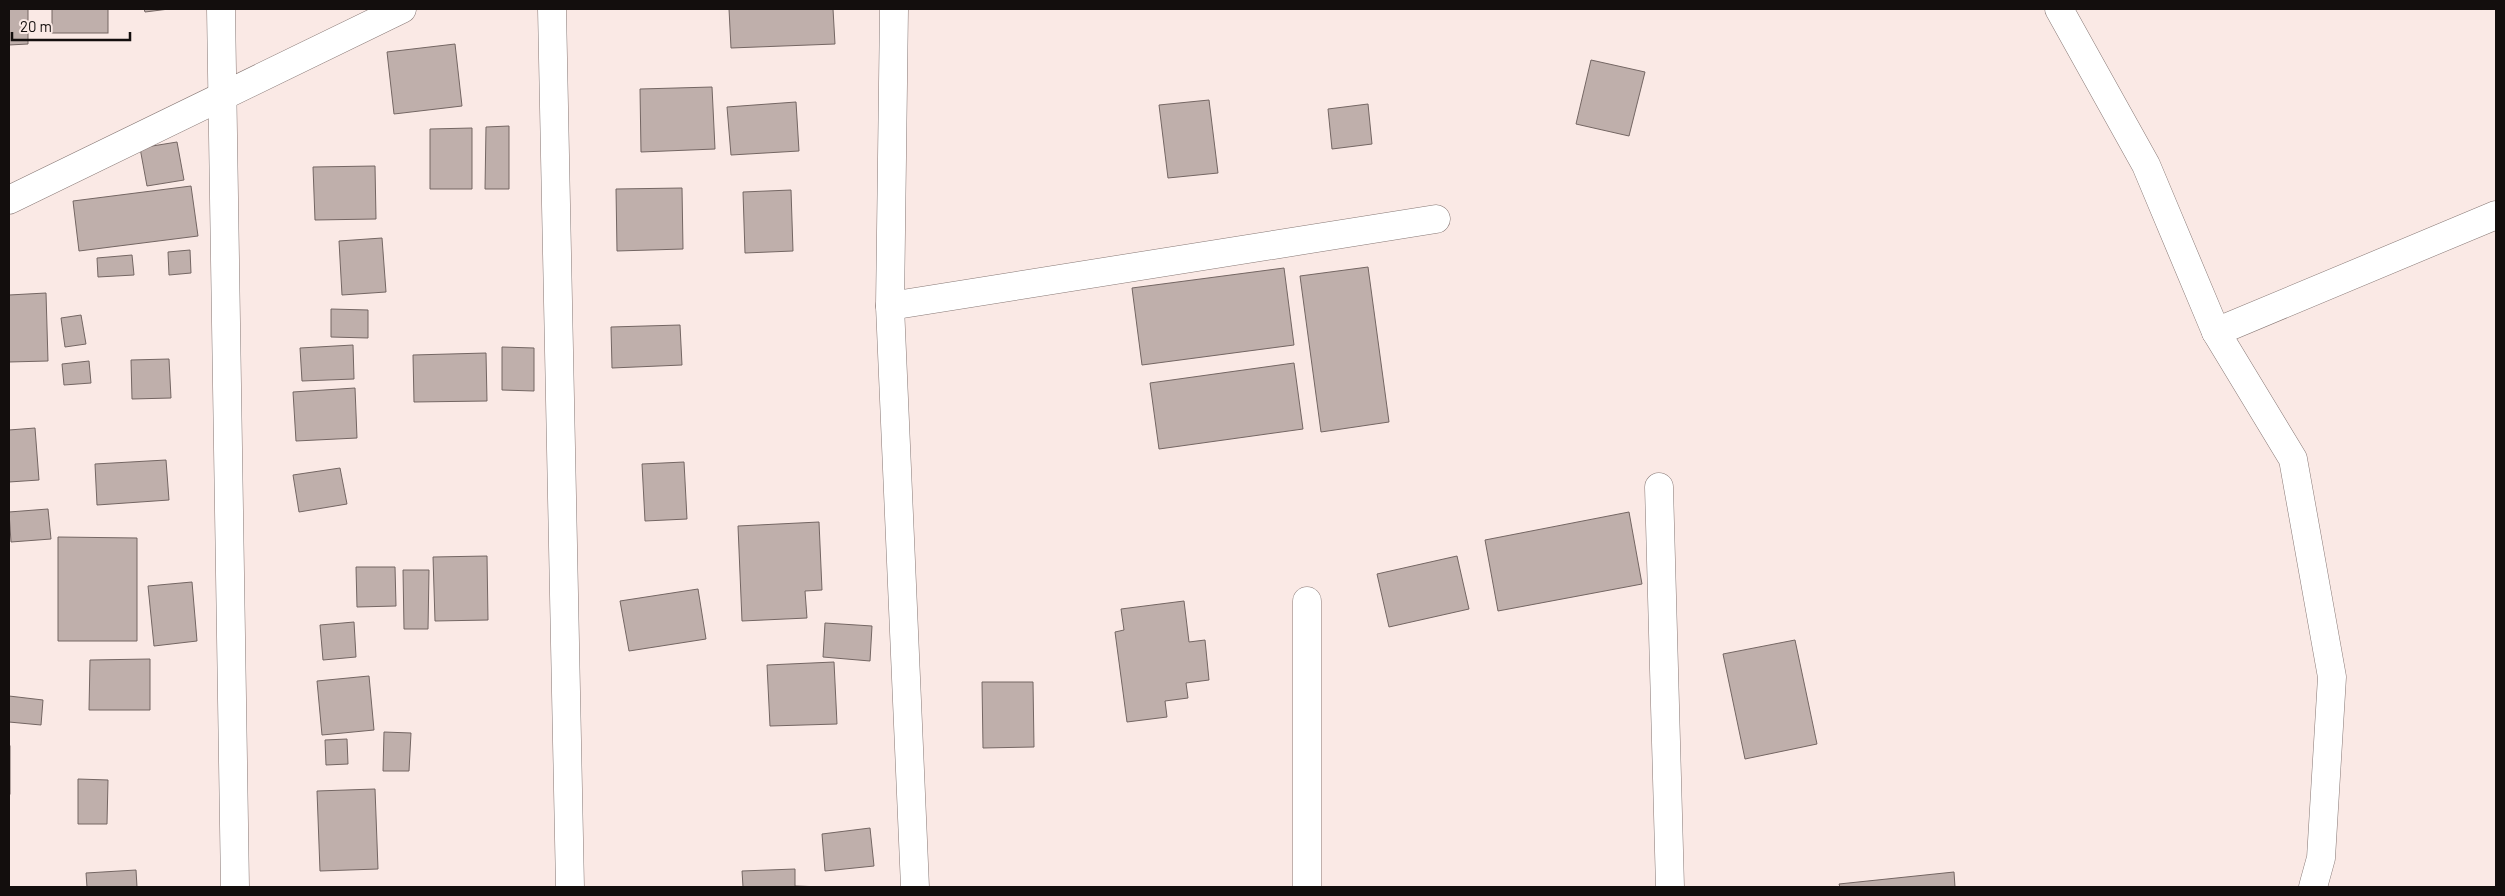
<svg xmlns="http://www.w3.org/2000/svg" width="2505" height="896" viewBox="0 0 2505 896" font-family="Barlow,sans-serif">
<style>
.building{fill:#bfafab;stroke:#746663}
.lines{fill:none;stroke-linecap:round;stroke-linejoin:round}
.minor-casing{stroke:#877875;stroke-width:29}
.major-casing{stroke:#877875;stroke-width:29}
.minor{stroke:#fff;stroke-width:28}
.major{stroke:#fff;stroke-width:28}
</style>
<rect width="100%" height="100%" fill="#fae9e5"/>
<!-- building -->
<g class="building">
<path d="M9,9H28V44L9,45Z"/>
<rect x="52" y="9" width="56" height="24"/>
<path d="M144,9H169L145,12Z"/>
<path d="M729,9H833L835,44L731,48Z"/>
<path d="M455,44L462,106L394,114L387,52Z"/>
<path d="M1591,60L1645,72L1629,136L1576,124Z"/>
<path d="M712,87L715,149L641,152L640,89Z"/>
<path d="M1209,100L1218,173L1168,178L1159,105Z"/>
<path d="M796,102L799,151L731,155L727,107Z"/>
<path d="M1368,104L1372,144L1332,149L1328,109Z"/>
<path d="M509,126V189H485L486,127Z"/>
<path d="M472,128V189H430V129Z"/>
<path d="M177,142L184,180L147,186L140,148Z"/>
<path d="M375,166L376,219L315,220L313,167Z"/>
<path d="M191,186L198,236L79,251L73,201Z"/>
<path d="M682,188L683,249L617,251L616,189Z"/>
<path d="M791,190L793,251L745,253L743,192Z"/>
<path d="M382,238L386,292L342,295L339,241Z"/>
<path d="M190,250L191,273L169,275L168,252Z"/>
<path d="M132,255L134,275L98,277L97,258Z"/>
<path d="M1368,267L1389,422L1321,432L1300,276Z"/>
<path d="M1284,268L1294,345L1142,365L1132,288Z"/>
<path d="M46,293L48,361L9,362V295Z"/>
<path d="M331,309L368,310V338L331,337Z"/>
<path d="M81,315L86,344L65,347L61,318Z"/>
<path d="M680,325L682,365L612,368L611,327Z"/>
<path d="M353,345L354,379L302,381L300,348Z"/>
<path d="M502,347L534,348V391L502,390Z"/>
<path d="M486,353L487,401L414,402L413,355Z"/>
<path d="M169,359L171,398L132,399L131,360Z"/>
<path d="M89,361L91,383L64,385L62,364Z"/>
<path d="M1294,363L1303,429L1159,449L1150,383Z"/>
<path d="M355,388L357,438L296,441L293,392Z"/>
<path d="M35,428L39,480L9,482V430Z"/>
<path d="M166,460L169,500L97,505L95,464Z"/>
<path d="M684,462L687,519L645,521L642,464Z"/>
<path d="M340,468L347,504L299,512L293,475Z"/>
<path d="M48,509L51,539L11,542L9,512Z"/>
<path d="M1629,512L1642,584L1498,611L1485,540Z"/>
<path d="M819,522L822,590L805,591L807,618L742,621L738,526Z"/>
<path d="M58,537L137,538V641H58Z"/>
<path d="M487,556L488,620L435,621L433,557Z"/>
<path d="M1457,556L1469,609L1389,627L1377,574Z"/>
<path d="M356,567H395L396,606L357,607Z"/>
<path d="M403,570H429L428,629H404Z"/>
<path d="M192,582L197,641L154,646L148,586Z"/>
<path d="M698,589L706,639L629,651L620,601Z"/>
<path d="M1184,601L1189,642L1205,640L1209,680L1186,683L1188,698L1165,701L1167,717L1127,722L1115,632L1124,630L1121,609Z"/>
<path d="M354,622L356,657L323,660L320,625Z"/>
<path d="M825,623L872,626L870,661L823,657Z"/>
<path d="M1795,640L1817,744L1745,759L1723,654Z"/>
<path d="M150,659V710H89L90,660Z"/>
<path d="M834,662L837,724L770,726L767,665Z"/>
<path d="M369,676L374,730L322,735L317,681Z"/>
<path d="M982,682H1033L1034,747L983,748Z"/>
<path d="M9,696L43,700L41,725L9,722Z"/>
<path d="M384,732L411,733L409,771H383Z"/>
<path d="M347,739L348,764L326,765L325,740Z"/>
<rect x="9" y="746" width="1" height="48"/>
<path d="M78,779L108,780L107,824H78Z"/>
<path d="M375,789L378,869L320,871L317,791Z"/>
<path d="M870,828L874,866L825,871L822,834Z"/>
<path d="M795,869V886L823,887H743L742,871Z"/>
<path d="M136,870L137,887H87L86,873Z"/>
<path d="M1954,872L1955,887H1840L1839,884Z"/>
</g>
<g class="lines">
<!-- minor casing -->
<g class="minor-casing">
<g id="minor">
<path d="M221,9L235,887"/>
<path d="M552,9L570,887"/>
<path d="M894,9L890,306L915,887"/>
<path d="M9,200L402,9"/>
<path d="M890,306L1436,219"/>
<path d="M2216,332L2496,215"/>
<path d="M1659,487L1670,887"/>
<path d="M1307,601V887"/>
</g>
</g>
<!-- major casing -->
<g class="major-casing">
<path id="major" d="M2059,9L2146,165L2216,332L2293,459L2332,677L2321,858L2313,887"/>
</g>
<!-- minor -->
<use href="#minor" class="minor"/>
<!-- major -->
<use href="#major" class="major"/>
</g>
<!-- border -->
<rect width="2505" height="896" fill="none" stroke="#130e0d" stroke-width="20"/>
<!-- scale -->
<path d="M12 32v8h118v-8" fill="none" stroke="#130e0d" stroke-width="2.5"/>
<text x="20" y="32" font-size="15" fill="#130e0d" stroke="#fae9e5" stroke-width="4" paint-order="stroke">20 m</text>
</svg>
